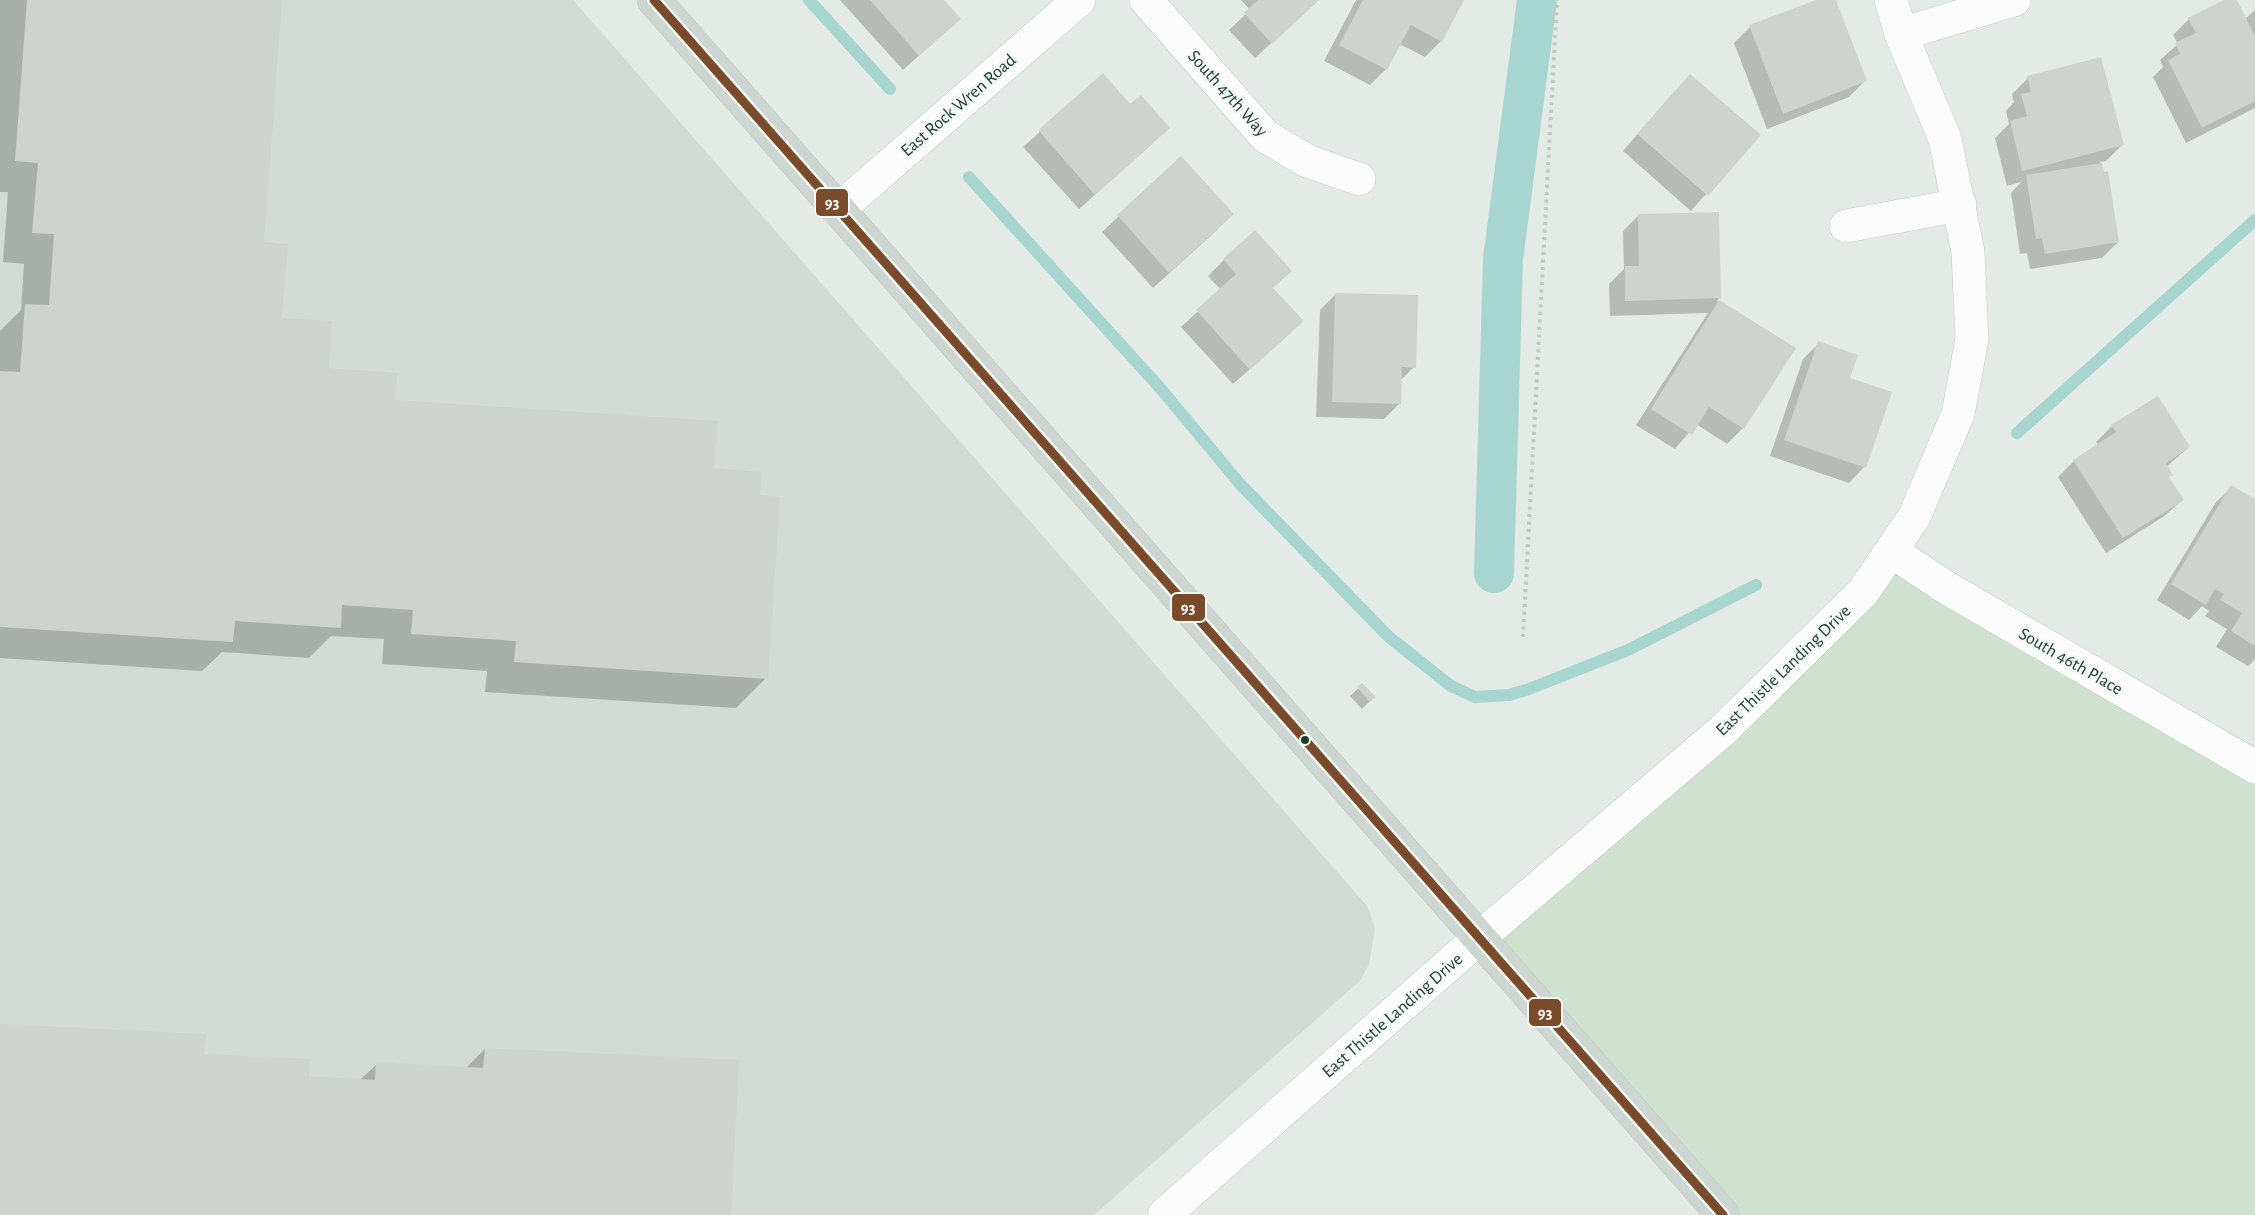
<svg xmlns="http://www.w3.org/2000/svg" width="2255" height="1215" viewBox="0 0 2255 1215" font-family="'Alegreya Sans',sans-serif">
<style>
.built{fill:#d2dbd5}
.green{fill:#cee2cf}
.shadow{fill:#0003}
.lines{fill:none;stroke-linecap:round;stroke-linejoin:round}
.stream{stroke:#a7d6d0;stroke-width:12}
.canal{stroke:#a7d6d0;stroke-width:40}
.building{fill:#cfd3d0}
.minor-casing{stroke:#c1c7c3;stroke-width:34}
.major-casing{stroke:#bdc6c1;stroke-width:34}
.path{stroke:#c1cac4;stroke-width:4;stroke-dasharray:3 4.5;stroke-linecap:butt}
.minor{stroke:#fbfcfb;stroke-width:33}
.major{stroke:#ced6d2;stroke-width:33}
.bus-1-casing{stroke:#f2f8f4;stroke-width:14}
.bus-1{stroke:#7a4b2a;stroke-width:9}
.bus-dot{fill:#233c2f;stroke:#f2f8f4;stroke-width:2}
.labels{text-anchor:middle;stroke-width:4.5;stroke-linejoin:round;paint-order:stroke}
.street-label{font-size:18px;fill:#233c2f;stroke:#f2f8f4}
.line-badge{stroke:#f2f8f4;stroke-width:2}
.badge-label{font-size:16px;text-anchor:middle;font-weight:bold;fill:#fff}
</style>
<rect width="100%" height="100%" fill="#e4eae6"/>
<!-- built -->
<path class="built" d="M0,0H573L1367,906L1375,928L1369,964L1361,980L1094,1215H0Z"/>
<!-- green -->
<path class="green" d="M1891,551L2255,767V1215H1722L1479,938Z"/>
<!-- shadow -->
<g class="shadow">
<path d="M0,0H280L262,243L281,319L328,370L393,401L713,470L758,497L766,678L736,708L485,692L487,671L382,664L384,639L331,636L309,658L222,652L202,671L0,658V331L21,310L24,264L3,262L8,192H0Z"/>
<path d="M840,0H942L943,34L903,70Z"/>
<path d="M1241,0H1318L1255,58L1229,30L1250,10Z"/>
<path d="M1356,0H1462L1441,41L1425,57L1399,44L1386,69L1370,85L1324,61Z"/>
<path d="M1820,0H1834L1865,81L1849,97L1767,129L1734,43L1750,27Z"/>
<path d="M2227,0H2236L2245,19L2255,10V108L2186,143L2153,77L2163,67L2160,60L2178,44L2173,35L2189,19Z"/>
<path d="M1103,75L1152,144L1079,209L1023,147Z"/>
<path d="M2028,78L2122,145L2106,161L2100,162L2118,242L2102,258L2030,269L2027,253L2020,254L2011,193L2021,182L2007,186L1995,138L2009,124L2006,111L2014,102L2012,94Z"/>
<path d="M1674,92L1759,135L1691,211L1623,151Z"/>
<path d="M1181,158L1217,230L1153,288L1102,232Z"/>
<path d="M1639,215L1720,297L1717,301L1794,349L1743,428L1727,444L1696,424L1675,449L1636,425L1708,313L1610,316L1609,284L1624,269L1623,231Z"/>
<path d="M1224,260L1272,288L1286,337L1233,384L1181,327L1221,290L1208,276Z"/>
<path d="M1336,294L1414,367L1400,381V403L1384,419L1316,417L1320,310Z"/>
<path d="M1819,343L1848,379L1864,467L1849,483L1770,456L1803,359Z"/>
<path d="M2112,426L2189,447L2166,467L2168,477L2182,500L2166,515L2106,553L2058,477L2074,461L2099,445L2096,442Z"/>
<path d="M2232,487L2255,500V659L2248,666L2216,647L2227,629L2205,616L2209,611L2202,606L2189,620L2157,600L2216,502Z"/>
<path d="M1362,685L1374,697L1362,709L1350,696Z"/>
<path d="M0,1025L203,1055L308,1078L360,1080L377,1064L466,1068L485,1049L729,1215H0Z"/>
</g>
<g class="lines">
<!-- stream -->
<g class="stream">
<path d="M809,0L890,89"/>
<path d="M969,177L1161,389L1240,484L1389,637L1451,686L1475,697L1509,695L1529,689L1628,650L1756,585"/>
<path d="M2017,433L2255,220"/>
</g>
<!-- canal -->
<path class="canal" d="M1494,573L1503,259L1537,0"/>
</g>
<!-- building -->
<g class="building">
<path d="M27,0H282L264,242L288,244L282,318L332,321L329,368L397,373L395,400L718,421L714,468L761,472L760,495L780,497L768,679L514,662L516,641L411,634L413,610L342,605L341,628L235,621L233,642L0,627V371L20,372L25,304L49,305L54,234L32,233L38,163L15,161Z"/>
<path d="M870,0H944L961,19L919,56Z"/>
<path d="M1258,0H1319L1272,44L1244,13Z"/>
<path d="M1363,0H1464L1442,42L1411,25L1387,70L1339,45Z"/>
<path d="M1816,0H1836L1867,81L1783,114L1749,25Z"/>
<path d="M2224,0H2237L2255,36V101L2202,128L2168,60L2180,54L2175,43L2196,33L2188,18Z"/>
<path d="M2101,57L2124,145L2022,171L2010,121L2027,116L2021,94L2031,92L2027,76Z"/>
<path d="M1103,73L1130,104L1141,95L1170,128L1095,195L1038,130Z"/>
<path d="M1690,74L1761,135L1708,196L1637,134Z"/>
<path d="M1181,156L1234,214L1169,273L1117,215Z"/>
<path d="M2102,163L2104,172L2108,171L2119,242L2045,254L2042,238L2036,239L2026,175Z"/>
<path d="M1719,212L1721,298L1625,301V266H1639L1638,214Z"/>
<path d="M1255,230L1292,271L1273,288L1304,321L1250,370L1196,310L1236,274L1223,259Z"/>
<path d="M1335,293L1418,295L1416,368L1402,367L1401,404L1332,402Z"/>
<path d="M1719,300L1796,348L1744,429L1709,407L1692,435L1651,409Z"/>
<path d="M1818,341L1858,355L1850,378L1892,392L1866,468L1784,440Z"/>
<path d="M2158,396L2190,447L2166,463L2173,475L2169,477L2184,500L2123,538L2073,460L2116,432L2111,425Z"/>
<path d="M2231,485L2255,499V646L2231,631L2242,613L2220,600L2224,594L2215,589L2206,605L2171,584Z"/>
<path d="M1362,683L1376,697L1370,702L1357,687Z"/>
<path d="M0,1024L206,1034L204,1054L310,1059L309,1076L375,1080L376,1062L483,1068L485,1048L739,1060L731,1215H0Z"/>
</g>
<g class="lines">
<!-- minor casing -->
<g class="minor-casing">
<g id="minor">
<path d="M1146,0L1265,136L1307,161L1359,179"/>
<path d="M1901,34L2014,0"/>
<path d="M838,210L1079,0"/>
<path d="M1846,226L1960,205"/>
<path d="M1891,551L1947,588L2255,767"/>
<path d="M1164,1215L1479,938L1723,730L1863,592L1914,517L1958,414L1972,339L1968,252L1945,139L1901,34L1891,0"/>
</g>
</g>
<!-- major casing -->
<g class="major-casing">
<path id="major" d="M654,0L1723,1215"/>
</g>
<!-- path -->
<path class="path" d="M1523,637L1557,0"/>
<!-- minor -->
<use href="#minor" class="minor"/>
<!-- major -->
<use href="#major" class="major"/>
<!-- bus-1 casing -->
<g class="bus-1-casing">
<path id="bus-1" d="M654,0L1723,1215"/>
</g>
<!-- bus-1 -->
<use href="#bus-1" class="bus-1"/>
</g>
<!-- markers -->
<circle class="bus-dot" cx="1305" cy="740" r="5"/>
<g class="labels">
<!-- street labels -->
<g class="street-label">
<text transform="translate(1228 93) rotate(48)" y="6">South 47th Way</text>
<text transform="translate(958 105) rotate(-41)" y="6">East Rock Wren Road</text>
<text transform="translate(2071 661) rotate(30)" y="6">South 46th Place</text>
<text transform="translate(1783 670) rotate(-44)" y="6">East Thistle Landing Drive</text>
<text transform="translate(1392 1015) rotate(-41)" y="6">East Thistle Landing Drive</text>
</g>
</g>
<g class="line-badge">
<rect x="815" y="188" width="34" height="29" rx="6" fill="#7a4b2a"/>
<rect x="1171" y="593" width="35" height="29" rx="6" fill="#7a4b2a"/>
<rect x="1528" y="998" width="34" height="29" rx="6" fill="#7a4b2a"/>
</g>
<g class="badge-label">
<text x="832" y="208">93</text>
<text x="1188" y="613">93</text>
<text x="1545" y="1018">93</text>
</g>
</svg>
